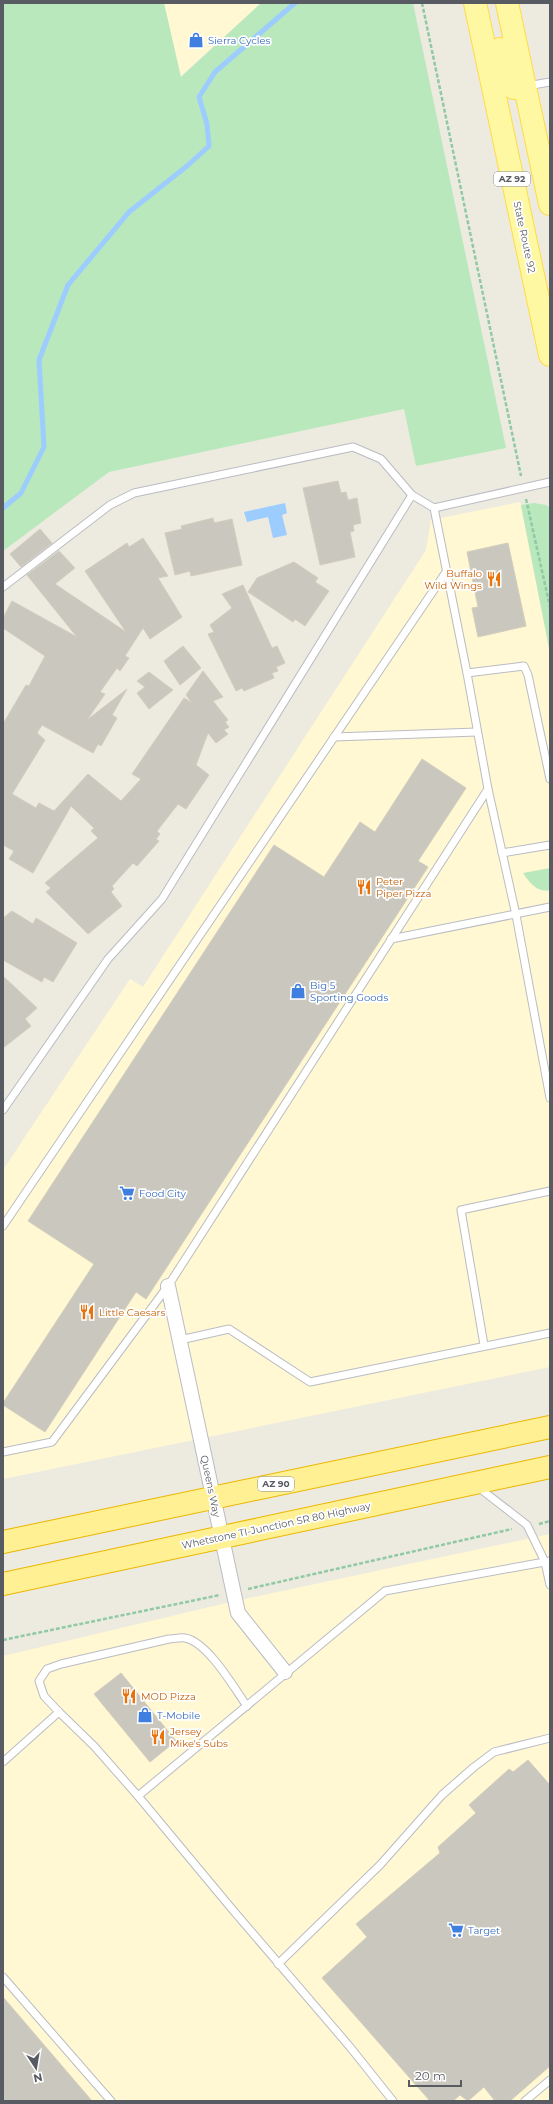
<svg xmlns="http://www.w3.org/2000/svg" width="553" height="2104" viewBox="0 0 553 2104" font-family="Montserrat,sans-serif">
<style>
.commercial{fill:#fff8d2}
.green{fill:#b8e8bc}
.water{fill:#9dccff}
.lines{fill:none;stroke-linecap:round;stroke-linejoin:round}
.stream{stroke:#9dccff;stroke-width:5}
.building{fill:#cac8be;stroke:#d2cdbd}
.service-casing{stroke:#babcc3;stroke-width:9}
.minor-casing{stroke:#babcc3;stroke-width:16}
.primary-casing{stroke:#ffdb46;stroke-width:24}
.trunk-casing{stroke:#ecb600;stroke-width:24}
.path{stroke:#91c9a5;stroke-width:2.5;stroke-dasharray:4 2;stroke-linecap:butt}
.service{stroke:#fff;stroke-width:7}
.minor{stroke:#fff;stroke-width:14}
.primary{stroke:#fff8a2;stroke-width:22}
.trunk{stroke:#fff193;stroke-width:22}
.labels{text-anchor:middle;stroke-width:3.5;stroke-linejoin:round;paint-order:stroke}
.shield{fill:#fff;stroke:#8a8c91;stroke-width:1}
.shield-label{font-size:9px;font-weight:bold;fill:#585b62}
.shop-label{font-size:10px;fill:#366cbe;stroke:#fff;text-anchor:start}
.street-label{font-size:10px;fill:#585b62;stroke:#fff}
.food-label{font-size:10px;fill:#c56008;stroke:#fff;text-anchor:start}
</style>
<rect width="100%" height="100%" fill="#edebdf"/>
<!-- commercial -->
<g class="commercial">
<path d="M164,3H261L180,77Z"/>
<path d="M520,502L550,653V1367L3,1479V1170L130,979L143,987L426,550L431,520Z"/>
<path d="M550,1534V2101H3V1656L235,1601Z"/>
</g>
<!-- green -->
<g class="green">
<path d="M3,3H164L181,77L261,3H413L506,448L416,466L404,409L109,472L3,551Z"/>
<path d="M534,503L546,505L550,508V653L521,505Z"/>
<path d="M550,868V890C537,893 530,883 523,873Z"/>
</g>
<!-- water -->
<path class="water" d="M285,503L287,513L282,515L287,535L273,538L268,517L247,522L244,512Z"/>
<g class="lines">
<!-- stream -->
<path class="stream" d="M3,508L21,493L44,447L39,360L68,285L129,212L187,166L209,146L207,124L199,97L215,72L295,3"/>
</g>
<!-- building -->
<g class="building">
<path d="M338,481L341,493L346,492L348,500L357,498L361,523L353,525L354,531L350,532L355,557L320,565L303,488Z"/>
<path d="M213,518L214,523L232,519L242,565L191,576L190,571L175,575L165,533L182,529L181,526Z"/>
<path d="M40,529L52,543L21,567L10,554Z"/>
<path d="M143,538L168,576L158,578L182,617L150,639L143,628L125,656L129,658L120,671L117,668L100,692L105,694L87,720L127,689L112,715L117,718L101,746L98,744L93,753L42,725L37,733L45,740L12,794L36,808L39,803L54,811L88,774L121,801L141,779L132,774L182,701L184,698L192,703L186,695L203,671L223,697L213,701L228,720L225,722L229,727L224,730L228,734L216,743L208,733L196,765L209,775L186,809L178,804L157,831L160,834L156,839L159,841L137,866L133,863L112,886L114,889L111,892L122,906L88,934L46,892L51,888L45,883L98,838L91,831L94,828L71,806L33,873L9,859L14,851L3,845V724L26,685L29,686L45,656L3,628V618L12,601L77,637L27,575L59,551L75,568L55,584L126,632L85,571L127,543L129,547Z"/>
<path d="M508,543L526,626L478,637L472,608L478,607L467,552Z"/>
<path d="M294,562L318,578L315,582L329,591L305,626L295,619L293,622L248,592L257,578Z"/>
<path d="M243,585L272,648L277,646L285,663L276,667L278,671L272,673L274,678L244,691L242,688L236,691L208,634L214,632L210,625L232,608L222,594Z"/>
<path d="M183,646L201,668L180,685L164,661Z"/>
<path d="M149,672L173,690L149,709L137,693L145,687L137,681Z"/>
<path d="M422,759L466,788L418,861L428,867L146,1299L136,1292L45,1432L3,1405V1403L94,1264L28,1221L274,845L324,877L360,822L375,832Z"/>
<path d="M12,911L33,924L36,918L77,943L53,982L44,977L42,982L3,960V918Z"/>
<path d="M3,976L37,1008L25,1019L31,1026L3,1048Z"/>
<path d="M121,1673L176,1741L150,1762L94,1694Z"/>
<path d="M528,1760L550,1785V2066L510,2101H495L484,2087L468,2101L460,2095L453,2101H430L322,1978L367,1937L356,1924L440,1853L438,1847L476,1813L469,1805L509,1769L513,1772Z"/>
<path d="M3,1997L92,2101H3Z"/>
</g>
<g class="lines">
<!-- service casing -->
<g class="service-casing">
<g id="service">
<path d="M527,86L550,82"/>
<path d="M434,508L550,482"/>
<path d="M3,587L110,505L134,493L353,447L381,459L412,495L434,508L467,673L488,789L168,1286L52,1442L3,1452"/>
<path d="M467,673L524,666L528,675L550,779"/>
<path d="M334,737L477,732"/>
<path d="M488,789L516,915L550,1098"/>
<path d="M502,853L550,845"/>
<path d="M391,939L550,907"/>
<path d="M3,1110L108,959L162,899L412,495"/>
<path d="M3,1226L446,572"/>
<path d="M180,1340L229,1329L310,1382L550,1333"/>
<path d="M484,1345L461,1210L550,1191"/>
<path d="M478,1487L527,1525L545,1562L550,1585"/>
<path d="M59,1712L44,1696L39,1681L47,1669L61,1664L169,1639C174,1639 180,1637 185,1638C208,1642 234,1688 247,1706"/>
<path d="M3,1762L59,1712L94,1746L138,1796"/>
<path d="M278,1964L380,1865L442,1795L474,1767L494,1752L550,1738"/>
<path d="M3,1977L111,2101"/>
<path d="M393,2101L350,2047L232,1909L138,1796L385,1591L550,1561"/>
<path d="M525,2101L550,2080"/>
</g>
</g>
<!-- minor casing -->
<g class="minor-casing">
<path id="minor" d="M168,1286L238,1613L285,1672"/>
</g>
<!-- primary casing -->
<g class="primary-casing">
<g id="primary">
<path d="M475,3L550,355"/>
<path d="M507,3L550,204"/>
<path d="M500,49L509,85L514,88L525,87"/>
</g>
</g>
<!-- trunk casing -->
<g class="trunk-casing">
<g id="trunk">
<path d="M3,1542L550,1427"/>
<path d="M3,1584L550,1467"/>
</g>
</g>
<!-- path -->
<g class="path">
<path d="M422,3L521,476"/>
<path d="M526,499L550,607"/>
<path d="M539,1524L550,1521"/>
<path d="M248,1589L512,1529"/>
<path d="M3,1640L220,1595"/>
</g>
<!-- service -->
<use href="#service" class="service"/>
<!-- minor -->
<use href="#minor" class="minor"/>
<!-- primary -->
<use href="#primary" class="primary"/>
<!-- trunk -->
<use href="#trunk" class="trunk"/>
</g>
<!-- icons -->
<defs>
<g id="shop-bare" transform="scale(1.2)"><path d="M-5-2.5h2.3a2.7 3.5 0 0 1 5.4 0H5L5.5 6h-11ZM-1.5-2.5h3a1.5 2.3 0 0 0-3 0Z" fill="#3f7fe0" stroke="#fff" stroke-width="2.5" paint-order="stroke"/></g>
<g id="restaurant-bare" transform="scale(1.2)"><path d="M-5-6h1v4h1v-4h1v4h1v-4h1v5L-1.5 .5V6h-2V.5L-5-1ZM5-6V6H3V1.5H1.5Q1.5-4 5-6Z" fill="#e8710a" stroke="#fff" stroke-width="2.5" paint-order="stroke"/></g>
<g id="supermarket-bare" transform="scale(1.2)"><path d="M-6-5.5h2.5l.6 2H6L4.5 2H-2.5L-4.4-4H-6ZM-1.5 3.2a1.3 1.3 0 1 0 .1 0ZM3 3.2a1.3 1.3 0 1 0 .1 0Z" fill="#3f7fe0" stroke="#fff" stroke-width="2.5" paint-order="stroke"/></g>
</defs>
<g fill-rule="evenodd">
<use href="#shop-bare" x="196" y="40"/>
<use href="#restaurant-bare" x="494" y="579"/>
<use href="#restaurant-bare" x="364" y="887"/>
<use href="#shop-bare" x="298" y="991"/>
<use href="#supermarket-bare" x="127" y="1193"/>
<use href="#restaurant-bare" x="87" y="1312"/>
<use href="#restaurant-bare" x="129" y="1696"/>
<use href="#shop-bare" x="145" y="1715"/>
<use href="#restaurant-bare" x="158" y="1737"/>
<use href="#supermarket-bare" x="456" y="1930"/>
</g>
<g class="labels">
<!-- shield labels -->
<g class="shield">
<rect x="494" y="172" width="36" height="14" rx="3"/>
<rect x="258" y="1477" width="36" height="14" rx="3"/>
</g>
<g class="shield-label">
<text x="512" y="182">AZ 92</text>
<text x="276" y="1487">AZ 90</text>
</g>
<!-- shop labels -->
<g class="shop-label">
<text x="208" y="44">Sierra Cycles</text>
<text x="310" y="989">Big 5<tspan x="310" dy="12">Sporting Goods</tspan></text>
<text x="139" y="1197">Food City</text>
<text x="157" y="1719">T-Mobile</text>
<text x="468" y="1934">Target</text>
</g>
<!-- street labels -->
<g class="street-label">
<text transform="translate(525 237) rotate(78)" y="4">State Route 92</text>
<text transform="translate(211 1486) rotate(78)" y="4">Queens Way</text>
<text transform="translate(276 1525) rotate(-12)" y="4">Whetstone TI-Junction SR 80 Highway</text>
</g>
<!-- food labels -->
<g class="food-label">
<text x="482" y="577" text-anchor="end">Buffalo<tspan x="482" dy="12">Wild Wings</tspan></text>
<text x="376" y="885">Peter<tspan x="376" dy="12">Piper Pizza</tspan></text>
<text x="99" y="1316">Little Caesars</text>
<text x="141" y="1700">MOD Pizza</text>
<text x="170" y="1735">Jersey<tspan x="170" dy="12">Mike's Subs</tspan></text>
</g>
</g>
<!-- border -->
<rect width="553" height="2104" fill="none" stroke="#585b62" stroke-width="8"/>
<!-- north arrow -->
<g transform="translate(36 2068) rotate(168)" stroke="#ffffff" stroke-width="3" paint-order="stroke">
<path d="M0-3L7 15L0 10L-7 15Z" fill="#585b62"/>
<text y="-6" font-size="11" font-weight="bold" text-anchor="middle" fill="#585b62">N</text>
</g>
<!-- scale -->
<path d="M409 2080v6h52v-6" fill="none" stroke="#585b62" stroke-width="2"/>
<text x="415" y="2080" font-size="12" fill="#585b62" stroke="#ffffff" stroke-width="3" paint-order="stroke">20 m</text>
</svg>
